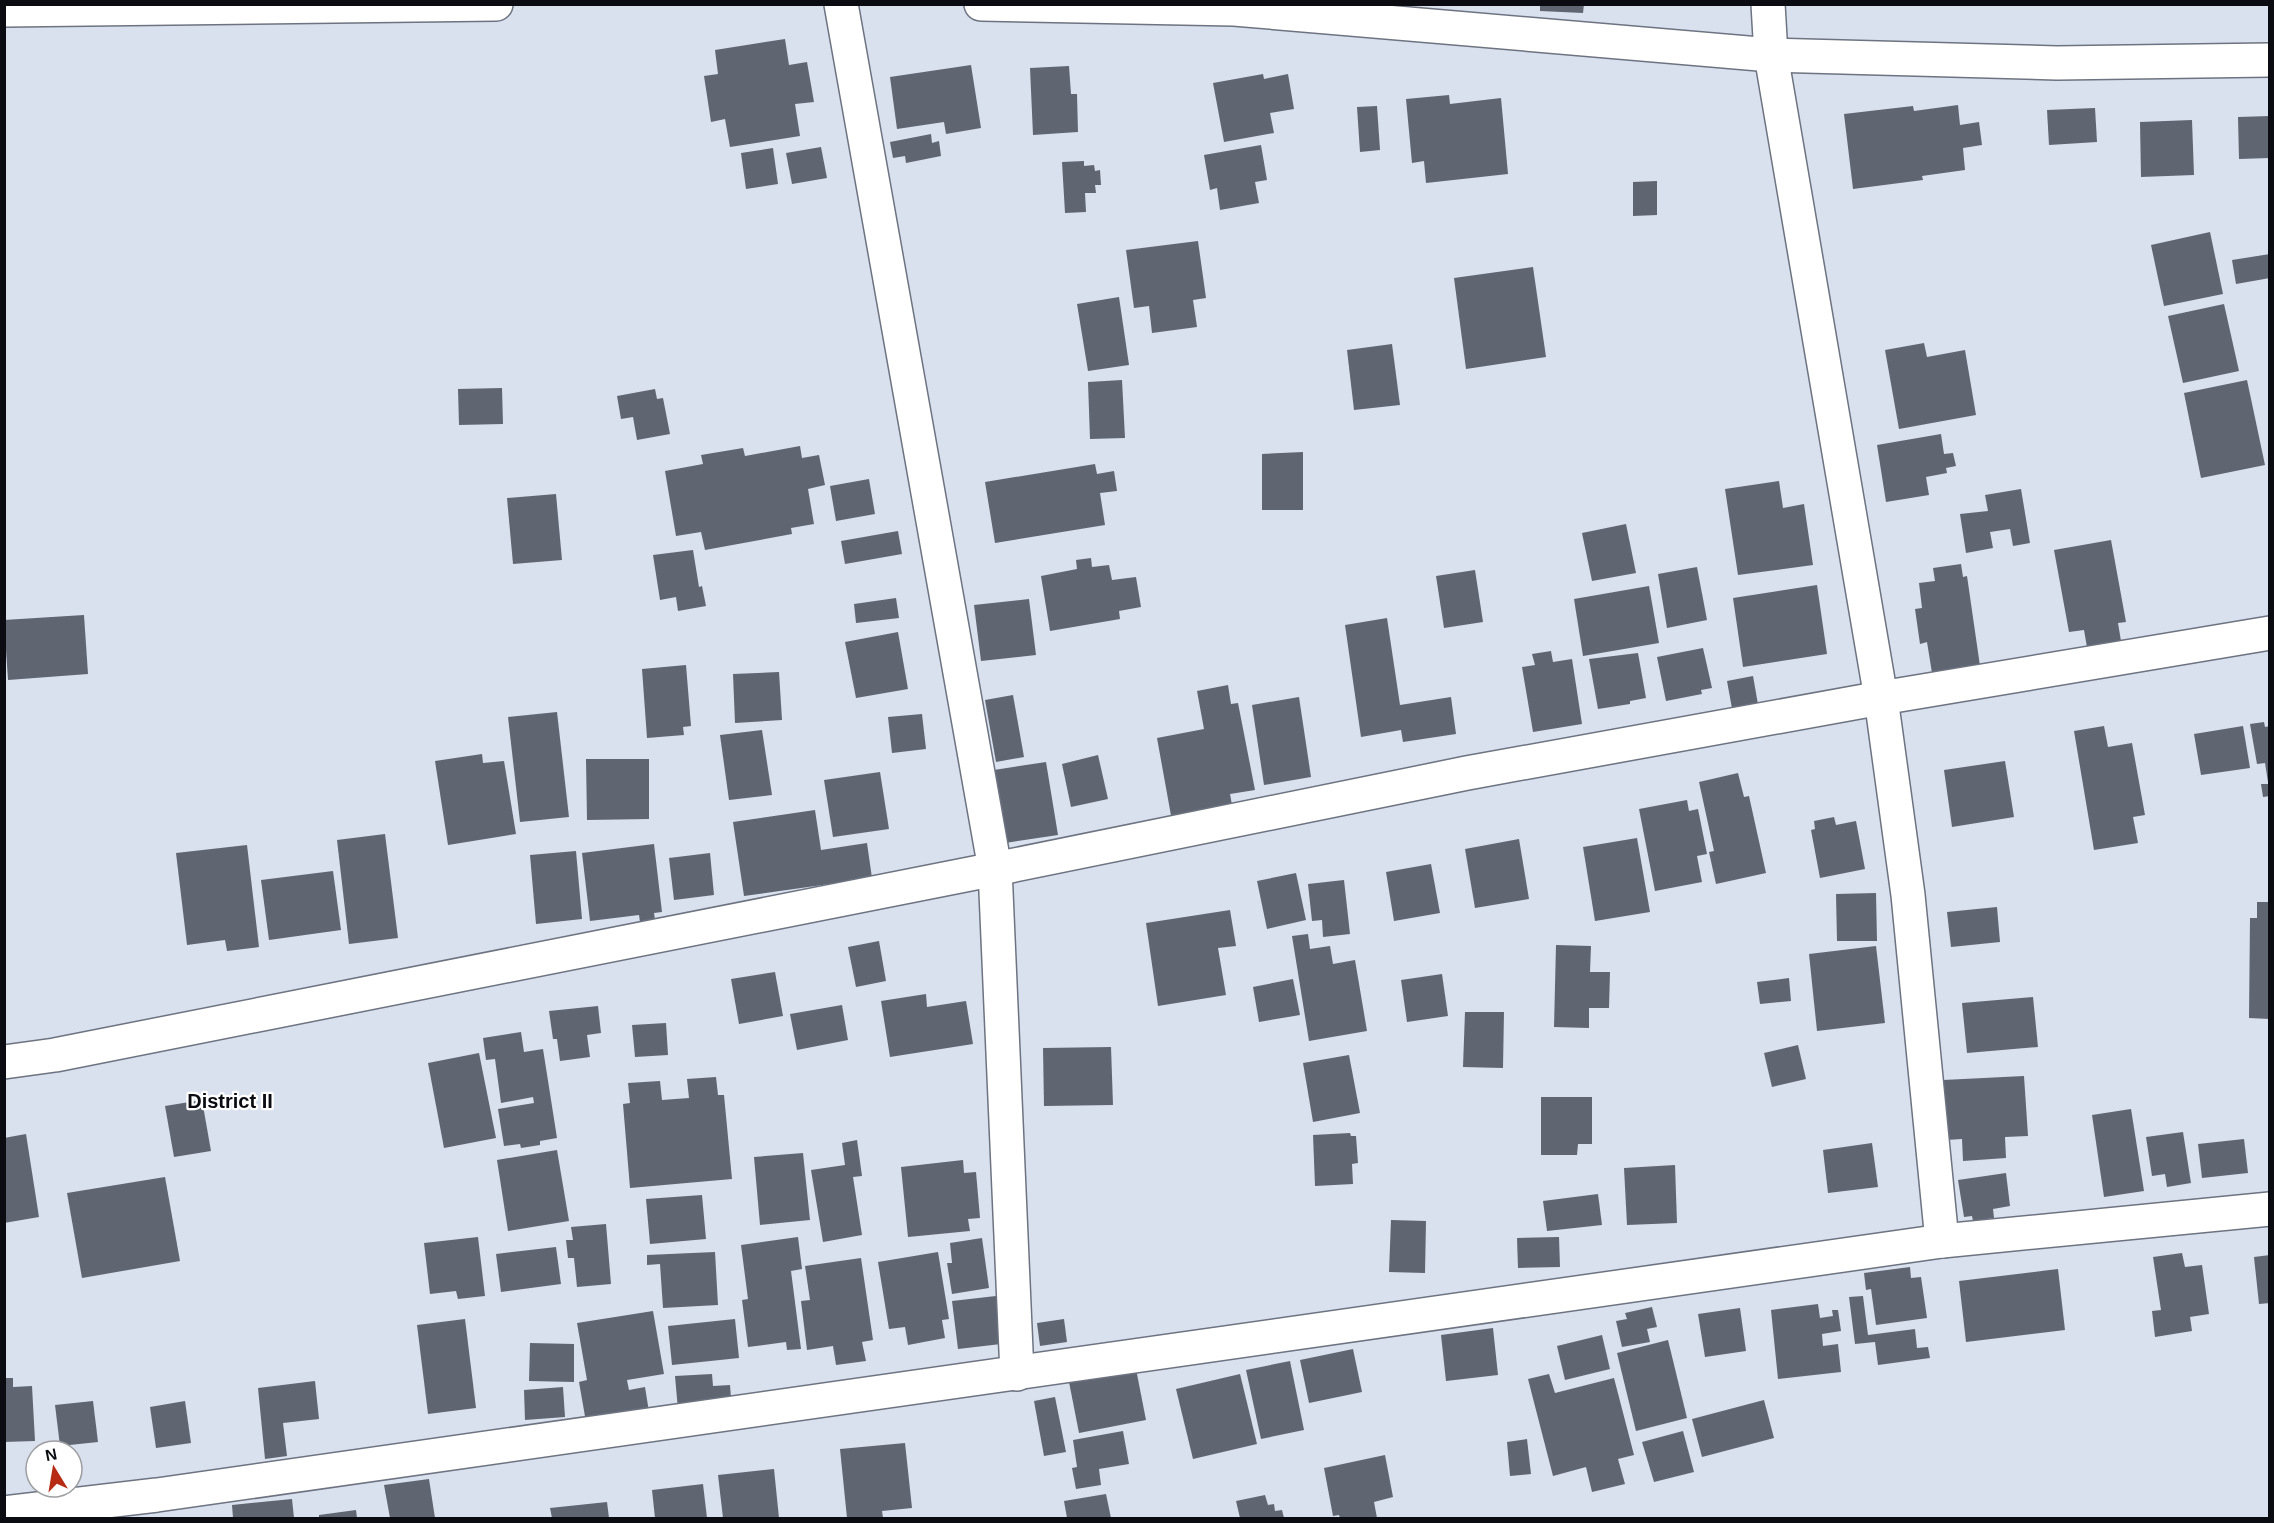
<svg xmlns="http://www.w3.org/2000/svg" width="2274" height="1523" viewBox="0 0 2274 1523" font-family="Arial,sans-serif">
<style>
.building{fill:#606572}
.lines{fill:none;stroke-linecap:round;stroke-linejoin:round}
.street-casing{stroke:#6d7380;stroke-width:36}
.street{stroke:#fff;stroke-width:33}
.labels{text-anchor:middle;stroke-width:4.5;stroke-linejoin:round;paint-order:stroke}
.quarter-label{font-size:20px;font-weight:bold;fill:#0a0c11;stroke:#fff}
</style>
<rect width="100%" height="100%" fill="#d9e0ee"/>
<!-- building -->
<g class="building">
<path d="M1540,4H1584L1583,13L1540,11Z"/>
<path d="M785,39L789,65L807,62L814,102L795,104L800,136L730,147L725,119L711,122L704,76L718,74L715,50Z"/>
<path d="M971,65L981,128L946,134L944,122L897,129L890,77Z"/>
<path d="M1069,66L1071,94H1077L1078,132L1033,135L1030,68Z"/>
<path d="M1263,74L1264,79L1288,74L1294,109L1270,113L1274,133L1224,142L1213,83Z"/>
<path d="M1449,95L1450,104L1501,98L1508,174L1426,183L1424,161L1412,163L1406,99Z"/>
<path d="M1958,105L1960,125L1979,122L1982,145L1963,148L1965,170L1922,176L1923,180L1853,189L1844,114L1913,106L1914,111Z"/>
<path d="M1377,106L1380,150L1360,152L1357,107Z"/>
<path d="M2095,108L2097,142L2049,145L2047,110Z"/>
<path d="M2270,116V158L2239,159L2238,117Z"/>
<path d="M2192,120L2194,175L2141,177L2140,122Z"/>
<path d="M931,134L932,143L939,141L941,156L906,163L905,156L893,158L890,142Z"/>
<path d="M1261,145L1267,180L1255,182L1259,203L1220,210L1217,188L1210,190L1204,155Z"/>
<path d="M821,147L827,178L792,184L786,153Z"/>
<path d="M773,148L778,184L746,189L741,153Z"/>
<path d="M1084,161V166L1094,165L1095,171L1100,170L1101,185H1095L1096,193H1085L1086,212L1065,213L1062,162Z"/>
<path d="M1657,181V215L1633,216V182Z"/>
<path d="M2210,232L2223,294L2164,306L2151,245Z"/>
<path d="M1198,241L1206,298L1193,300L1197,327L1152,333L1149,306L1134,308L1126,250Z"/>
<path d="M2270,254V278L2236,284L2232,260Z"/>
<path d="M1533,267L1546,357L1466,369L1454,278Z"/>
<path d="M1119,297L1129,365L1088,371L1077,304Z"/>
<path d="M2224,304L2239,371L2183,383L2168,316Z"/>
<path d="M1924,343L1927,357L1965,350L1976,415L1899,429L1885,350Z"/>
<path d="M1392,344L1400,405L1354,410L1347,350Z"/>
<path d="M1122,380L1125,438L1090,439L1088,382Z"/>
<path d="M2247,380L2265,465L2201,478L2184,393Z"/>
<path d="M502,388L503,424L459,425L458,389Z"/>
<path d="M655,389L657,399L663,398L670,434L637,440L633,417L621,419L617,396Z"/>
<path d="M1941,434L1944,454L1953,453L1956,466L1946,468L1947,473L1926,477L1929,495L1886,502L1877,445Z"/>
<path d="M800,446L802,458L819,455L825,485L808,489L814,524L791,528L792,534L705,550L701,532L676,536L665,471L703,464L701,455L743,448L745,456Z"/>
<path d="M1303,452V510H1262V454Z"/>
<path d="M1095,464L1097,474L1114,471L1117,491L1100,493L1105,525L995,543L985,482Z"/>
<path d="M869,479L875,514L836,521L830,486Z"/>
<path d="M1779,481L1783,508L1804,504L1813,565L1738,575L1725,489Z"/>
<path d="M2021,489L2030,543L2013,546L2010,529L1990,532L1993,548L1966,553L1960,514L1988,511L1985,495Z"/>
<path d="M556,494L562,560L513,564L507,498Z"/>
<path d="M1626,524L1636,573L1592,581L1582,533Z"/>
<path d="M898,531L902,554L845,564L841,541Z"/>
<path d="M2111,540L2126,622L2118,623L2122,647L2088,653L2084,630L2069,632L2054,550Z"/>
<path d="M693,550L699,587L702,586L706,606L678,611L676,597L660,600L653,555Z"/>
<path d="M1091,558L1092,567L1109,565L1112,580L1136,577L1141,607L1119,611L1120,619L1050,631L1041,576L1077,569L1076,560Z"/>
<path d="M1961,564L1963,577L1967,576L1980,666L1932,673L1927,642L1920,644L1915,609L1922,608L1919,583L1935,581L1933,568Z"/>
<path d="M1697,567L1707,620L1667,628L1658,574Z"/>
<path d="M1475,570L1483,622L1444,628L1436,576Z"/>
<path d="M1817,585L1827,654L1743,667L1733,598Z"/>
<path d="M1649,586L1659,643L1583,656L1574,599Z"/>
<path d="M896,598L899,618L856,623L854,604Z"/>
<path d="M1029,599L1036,655L981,661L974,605Z"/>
<path d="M84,615L88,674L8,680L4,620Z"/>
<path d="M1387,618L1400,705L1451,697L1456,734L1403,742L1401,730L1361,737L1345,625Z"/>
<path d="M898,632L908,689L856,698L845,642Z"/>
<path d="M1703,648L1712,688L1701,690L1702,694L1666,701L1657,657Z"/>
<path d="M1551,651L1553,662L1572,659L1582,724L1533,732L1522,667L1535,665L1532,654Z"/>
<path d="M1638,653L1646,698L1630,701V704L1598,709L1589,659Z"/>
<path d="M686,665L691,726L683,727L684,735L647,738L642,669Z"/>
<path d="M779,672L782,720L735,723L733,674Z"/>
<path d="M1753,676L1759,710L1733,714L1727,681Z"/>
<path d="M1228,685L1231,704L1238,703L1255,790L1230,794L1232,805L1172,821L1157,738L1204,729L1197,691Z"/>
<path d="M1013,695L1024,757L996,762L985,700Z"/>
<path d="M1299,697L1311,777L1264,785L1252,705Z"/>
<path d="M557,712L569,817L520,822L508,717Z"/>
<path d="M922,714L926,749L892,753L888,717Z"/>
<path d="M2264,722L2265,727L2270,726L2268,782L2265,763L2257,764L2250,724Z"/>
<path d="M2104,726L2108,747L2132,743L2145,815L2133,817L2138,843L2094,850L2074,731Z"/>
<path d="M2243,726L2250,768L2201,775L2194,734Z"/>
<path d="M762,730L772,795L729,800L720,735Z"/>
<path d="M482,754L483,763L504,761L516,834L448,845L435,761Z"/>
<path d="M1098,755L1108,799L1071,807L1062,764Z"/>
<path d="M586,759H649V819L587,820Z"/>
<path d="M2005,761L2014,817L1952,827L1944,770Z"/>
<path d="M1046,762L1058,835L1005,843L994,770Z"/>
<path d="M880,772L889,829L833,837L824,780Z"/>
<path d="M1738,773L1744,797L1749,796L1766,873L1716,884L1709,852L1714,851L1699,782Z"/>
<path d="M2261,784H2270V796L2263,797Z"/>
<path d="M1687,800L1689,811L1698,809L1707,854L1697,856L1702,882L1655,891L1639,809Z"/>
<path d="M815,810L821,850L867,843L872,878L744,896L733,822Z"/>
<path d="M1834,817L1836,825L1856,821L1865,869L1820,878L1811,830L1815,829L1814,821Z"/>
<path d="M385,834L398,938L349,944L337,840Z"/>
<path d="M1637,838L1650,912L1595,921L1583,847Z"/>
<path d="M1519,839L1529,899L1475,908L1465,849Z"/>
<path d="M654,844L662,912L654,913L656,926L641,929L639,915L590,921L582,853Z"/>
<path d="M247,845L259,947L227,951L225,940L187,945L176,853Z"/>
<path d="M576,851L582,919L536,924L530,855Z"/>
<path d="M710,853L714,895L674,900L669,858Z"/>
<path d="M1431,864L1440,913L1394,921L1386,872Z"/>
<path d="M333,871L341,930L269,940L261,880Z"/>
<path d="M1296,873L1306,920L1267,929L1257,881Z"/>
<path d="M1344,880L1350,934L1323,937L1322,920L1312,921L1308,884Z"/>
<path d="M1876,893L1877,941H1837L1836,894Z"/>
<path d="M2257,902H2270V1019L2249,1018L2250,918H2257Z"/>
<path d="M1997,907L2000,942L1951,947L1947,912Z"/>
<path d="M1230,910L1236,946L1218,948L1226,995L1158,1006L1146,923Z"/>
<path d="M1308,934L1310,949L1330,946L1333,964L1355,960L1367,1031L1309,1041L1292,936Z"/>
<path d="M879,941L886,981L856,987L848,947Z"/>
<path d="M1556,945L1591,946L1590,972H1610L1609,1008H1589V1028L1554,1027Z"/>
<path d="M1876,946L1885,1023L1817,1031L1809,954Z"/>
<path d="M775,972L783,1016L739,1024L731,979Z"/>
<path d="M1442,974L1448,1016L1407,1022L1401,980Z"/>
<path d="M1789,978L1791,1001L1760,1004L1757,982Z"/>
<path d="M1293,979L1300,1015L1259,1022L1253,987Z"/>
<path d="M926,994L927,1007L966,1001L973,1044L890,1057L881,1001Z"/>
<path d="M2033,997L2038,1047L1967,1053L1962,1003Z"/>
<path d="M842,1005L848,1040L797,1050L790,1014Z"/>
<path d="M598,1006L601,1033L587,1035L590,1057L560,1061L557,1039H553L549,1011Z"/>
<path d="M1465,1012H1504L1503,1068L1463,1067Z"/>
<path d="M666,1023L668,1055L635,1057L632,1025Z"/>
<path d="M521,1032L524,1052L543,1049L557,1138L540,1141V1145L521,1148L520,1144L504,1146L498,1109L534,1103L533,1097L501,1103L495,1059L486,1060L483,1038Z"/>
<path d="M1798,1045L1806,1079L1772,1087L1764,1053Z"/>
<path d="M1111,1047L1113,1105L1044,1106L1043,1048Z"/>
<path d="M479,1053L496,1138L444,1148L428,1063Z"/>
<path d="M1349,1055L1360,1113L1313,1122L1303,1063Z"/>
<path d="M2024,1076L2028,1136L2005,1137L2006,1158L1963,1161L1962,1139L1946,1140L1943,1080Z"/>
<path d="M716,1077L718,1095H724L732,1179L630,1188L623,1104L630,1103L628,1083L660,1081L662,1100L689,1098L687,1079Z"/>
<path d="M1541,1097H1592V1144H1578L1577,1155H1541Z"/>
<path d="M202,1100L211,1151L174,1157L165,1106Z"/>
<path d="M2131,1109L2144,1191L2104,1197L2092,1115Z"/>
<path d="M2183,1132L2191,1183L2167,1187L2165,1174L2152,1176L2146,1137Z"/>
<path d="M1350,1133L1351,1136H1356L1358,1163L1352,1164L1353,1184L1315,1186L1313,1135Z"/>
<path d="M26,1134L39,1217L4,1223V1138Z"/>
<path d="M2244,1139L2248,1173L2202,1178L2198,1144Z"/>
<path d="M857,1140L862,1176L853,1177L862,1235L823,1242L811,1170L845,1165L842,1143Z"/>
<path d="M1872,1143L1878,1187L1828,1193L1823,1150Z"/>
<path d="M557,1150L569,1221L508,1231L497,1160Z"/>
<path d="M803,1153L810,1220L760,1225L754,1157Z"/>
<path d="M963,1160L964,1173L976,1172L980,1218L968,1219L970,1231L908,1237L901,1167Z"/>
<path d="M1675,1165L1677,1223L1627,1225L1624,1168Z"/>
<path d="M2006,1173L2010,1206L1993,1209L1994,1218L1973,1221L1972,1216L1964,1217L1958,1180Z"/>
<path d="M165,1177L180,1261L82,1278L67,1193Z"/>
<path d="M1598,1194L1602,1225L1547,1231L1543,1201Z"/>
<path d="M702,1195L706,1239L650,1244L646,1199Z"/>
<path d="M1391,1220L1426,1221L1425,1273L1389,1272Z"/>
<path d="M606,1224L611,1284L577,1287L574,1258H568L566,1240H573L571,1227Z"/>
<path d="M478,1237L485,1296L458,1299L456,1291L430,1294L424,1243Z"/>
<path d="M798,1237L802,1269L791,1271L801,1349L787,1350L786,1342L748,1347L742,1300L748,1299L741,1245Z"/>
<path d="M1559,1237L1560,1267L1518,1268L1517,1238Z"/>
<path d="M982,1238L989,1288L952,1294L947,1263H952L950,1243Z"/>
<path d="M556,1247L561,1284L501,1292L496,1254Z"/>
<path d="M715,1252L718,1305L663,1308L660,1264L647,1265V1255Z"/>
<path d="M938,1252L949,1319L942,1320L945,1338L908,1345L905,1327L889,1329L878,1262Z"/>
<path d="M2182,1253L2185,1267L2202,1265L2209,1314L2190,1317L2192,1331L2155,1337L2152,1311L2161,1310L2153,1257Z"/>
<path d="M2270,1255V1303L2259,1304L2254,1257Z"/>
<path d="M861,1258L873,1340L862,1342L866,1361L836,1365L833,1346L807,1350L801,1301L810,1300L805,1266Z"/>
<path d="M1910,1267L1911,1278L1921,1277L1927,1318L1876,1325L1871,1289L1866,1290L1864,1273Z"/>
<path d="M2058,1269L2065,1330L1966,1342L1959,1281Z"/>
<path d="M996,1296L1001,1344L958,1349L952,1301Z"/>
<path d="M1863,1296L1868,1335L1915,1329L1917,1348L1928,1347L1930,1358L1878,1365L1875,1342L1855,1344L1849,1297Z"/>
<path d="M1818,1304L1820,1318L1833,1316L1832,1310H1838L1841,1331L1822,1334L1823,1346L1838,1344L1841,1372L1778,1379L1771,1310Z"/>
<path d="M1652,1307L1657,1327L1647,1329L1650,1342L1622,1347L1616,1321L1627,1319L1625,1313Z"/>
<path d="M1740,1308L1746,1351L1705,1357L1698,1314Z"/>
<path d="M653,1311L664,1374L627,1380L629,1390L645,1387L649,1412L586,1422L579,1382L587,1380L577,1323Z"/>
<path d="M465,1319L476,1408L428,1414L417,1325Z"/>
<path d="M735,1319L739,1358L672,1365L668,1326Z"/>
<path d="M1064,1319L1067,1342L1040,1346L1037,1323Z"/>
<path d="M1493,1328L1498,1375L1446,1381L1441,1335Z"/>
<path d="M1602,1335L1610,1369L1565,1380L1557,1346Z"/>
<path d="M1668,1340L1687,1418L1636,1431L1617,1353Z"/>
<path d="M530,1343L574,1344V1382L529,1381Z"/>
<path d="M1353,1349L1362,1392L1309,1403L1300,1360Z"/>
<path d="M1290,1361L1304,1430L1261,1439L1246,1370Z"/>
<path d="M1136,1369L1146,1420L1079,1433L1069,1382Z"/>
<path d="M712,1374L713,1386L730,1385L731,1398L678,1410L675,1376Z"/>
<path d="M1240,1374L1257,1444L1193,1459L1176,1389Z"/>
<path d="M1549,1374L1555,1393L1614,1378L1634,1455L1618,1459L1625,1484L1592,1492L1586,1467L1553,1476L1528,1379Z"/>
<path d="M4,1378H13V1387L32,1386L35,1441L4,1442Z"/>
<path d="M315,1381L319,1419L283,1423L287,1456L265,1459L258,1388Z"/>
<path d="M563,1387L565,1417L525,1420L524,1390Z"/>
<path d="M1055,1397L1066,1452L1044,1456L1034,1401Z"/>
<path d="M1764,1400L1774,1438L1702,1457L1692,1419Z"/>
<path d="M93,1401L98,1442L60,1446L55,1405Z"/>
<path d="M185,1401L191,1443L156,1448L150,1407Z"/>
<path d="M1123,1431L1129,1464L1099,1469L1101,1485L1076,1489L1072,1468L1077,1467L1073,1440Z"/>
<path d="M1683,1431L1694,1472L1654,1482L1642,1442Z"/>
<path d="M1527,1439L1531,1474L1510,1476L1507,1442Z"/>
<path d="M905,1443L912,1508L882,1511L883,1518H847L840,1449Z"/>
<path d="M1385,1455L1393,1497L1374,1502L1377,1518H1340L1339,1515L1333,1516L1324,1468Z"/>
<path d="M774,1469L779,1518H723L718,1475Z"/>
<path d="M429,1479L435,1518H390L384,1485Z"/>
<path d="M703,1484L707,1518H655L652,1490Z"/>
<path d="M1106,1494L1111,1518H1067L1064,1501Z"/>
<path d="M1265,1495L1268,1505L1274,1504L1275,1511L1282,1510L1284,1518H1240L1236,1501Z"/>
<path d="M292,1499L294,1518H233L232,1505Z"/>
<path d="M607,1502L609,1518H552L550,1508Z"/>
<path d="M356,1510L357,1518H319V1515Z"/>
</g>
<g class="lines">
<!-- street casing -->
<g class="street-casing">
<g id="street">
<path d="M841,4L995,869L1017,1374"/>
<path d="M981,4L1234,9L1771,55L2057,63L2270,60"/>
<path d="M1768,4L1771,55L1881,698L1908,895L1942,1241"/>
<path d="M4,10L496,4"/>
<path d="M4,1062L55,1055L995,869L1467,773L1881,698L2270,633"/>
<path d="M4,1513L157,1495L1942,1241L2270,1209"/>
</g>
</g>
<!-- street -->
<use href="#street" class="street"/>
</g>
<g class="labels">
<!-- quarter labels -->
<g class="quarter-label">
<text x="230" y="1108">District II</text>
</g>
</g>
<!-- border -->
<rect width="2274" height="1523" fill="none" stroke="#0a0c11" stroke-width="12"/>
<!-- north arrow -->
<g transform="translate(54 1469) rotate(349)"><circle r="28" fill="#ffffff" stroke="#9d9ea0" stroke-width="1.5"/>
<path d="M0-4.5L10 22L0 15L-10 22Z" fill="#b72b14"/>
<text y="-9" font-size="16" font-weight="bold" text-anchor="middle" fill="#0a0c11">N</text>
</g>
</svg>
